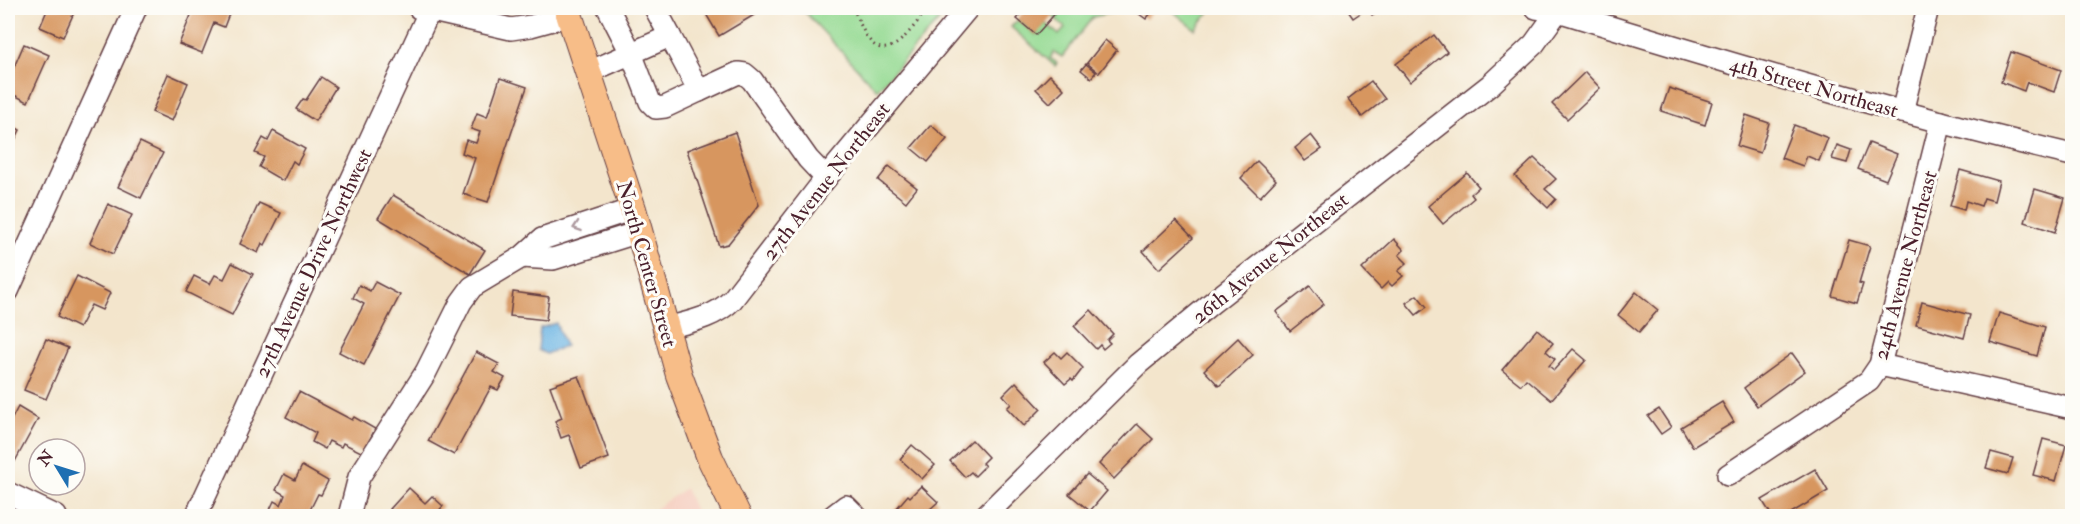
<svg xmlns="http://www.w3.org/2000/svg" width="2080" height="524" viewBox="0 0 2080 524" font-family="'IM FELL Double Pica',serif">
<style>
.built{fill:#f6d2c4}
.green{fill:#95da93;stroke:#707c5f;stroke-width:1.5}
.water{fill:#6bb4e3;stroke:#5a6a87;stroke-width:1.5}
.building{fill:#d7965f}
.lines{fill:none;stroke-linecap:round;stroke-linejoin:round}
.minor-casing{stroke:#633d43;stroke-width:24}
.major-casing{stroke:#633d43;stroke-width:28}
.path{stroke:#633d43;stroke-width:3;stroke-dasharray:1.5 4.5;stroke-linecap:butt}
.minor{stroke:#fff;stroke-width:21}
.major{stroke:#f7bd88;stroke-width:26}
.oneway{stroke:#ae9aa0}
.labels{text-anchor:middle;stroke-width:6;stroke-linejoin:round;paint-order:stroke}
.street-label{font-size:21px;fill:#4a1f2b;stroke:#fdfcf7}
</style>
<rect width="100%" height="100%" fill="#fdfcf7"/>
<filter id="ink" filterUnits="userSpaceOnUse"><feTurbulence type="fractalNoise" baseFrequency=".0167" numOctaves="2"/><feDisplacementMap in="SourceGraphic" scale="12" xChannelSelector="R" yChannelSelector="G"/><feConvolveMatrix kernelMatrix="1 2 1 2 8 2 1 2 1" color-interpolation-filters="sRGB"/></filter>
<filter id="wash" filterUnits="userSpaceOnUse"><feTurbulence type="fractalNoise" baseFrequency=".008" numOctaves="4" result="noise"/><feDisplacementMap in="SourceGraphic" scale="24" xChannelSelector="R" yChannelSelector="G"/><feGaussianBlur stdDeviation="1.35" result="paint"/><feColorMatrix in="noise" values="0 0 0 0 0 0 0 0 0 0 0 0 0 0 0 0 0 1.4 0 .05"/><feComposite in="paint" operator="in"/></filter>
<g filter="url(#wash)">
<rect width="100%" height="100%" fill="#f3e5cc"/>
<!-- built -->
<path class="built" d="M685,488L697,516H644L680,492Z"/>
<!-- green -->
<g class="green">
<path d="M801,8H950L877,90Z"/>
<path d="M1060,8H1131L1093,17L1062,57L1054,52L1050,58L1057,63L1055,66L1011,27L1018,20L1036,35L1046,23L1059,35L1065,28L1053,16Z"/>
<path d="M1169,8H1213L1195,29Z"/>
</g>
<!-- water -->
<path class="water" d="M556,323L565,346L546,354L538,350L540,328Z"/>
<g id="blocks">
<!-- building -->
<g class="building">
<path d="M48,8H76L63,37L40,27Z"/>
<path d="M194,8H212L229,14L224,27L214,23L202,53L179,44Z"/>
<path d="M717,8H763L764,9L719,36L706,14Z"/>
<path d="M1027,8H1060L1036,35L1017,19Z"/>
<path d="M1131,8H1147L1152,12L1146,19Z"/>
<path d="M1346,8H1384L1372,15L1368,8L1353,18Z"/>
<path d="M1434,35L1447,52L1410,82L1396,64Z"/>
<path d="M1105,40L1117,50L1099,73L1087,63Z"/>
<path d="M24,44L49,55L28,102L8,92V81Z"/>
<path d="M2011,52L2061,70L2054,92L2027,82L2024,91L2001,82Z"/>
<path d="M1086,64L1096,72L1091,78L1081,70Z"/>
<path d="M1585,72L1600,88L1567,119L1552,104Z"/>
<path d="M168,74L188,83L172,121L152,112Z"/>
<path d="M1050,75L1064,89L1050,103L1036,89Z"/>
<path d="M321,77L336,87L315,121L296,109L303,99L306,100Z"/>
<path d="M500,78L527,87L488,202L463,194L475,158L462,153L466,140L476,143L480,132L471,129L477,113L487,117Z"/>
<path d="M1371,81L1385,99L1362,117L1348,99Z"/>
<path d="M1669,88L1712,102L1705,125L1661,111Z"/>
<path d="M1746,115L1769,123L1760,153L1737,146Z"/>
<path d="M8,123L20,130L8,154Z"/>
<path d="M931,125L947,139L928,162L911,148Z"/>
<path d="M1794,125L1828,138L1819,161L1807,156L1803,166L1781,158Z"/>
<path d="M273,131L305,149L297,164L293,161L283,181L259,167L264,157L255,153L263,138L268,141Z"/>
<path d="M735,132L759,205L728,244L719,246L687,150Z"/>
<path d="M1311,135L1322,149L1305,161L1295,148Z"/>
<path d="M140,142L163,153L141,198L118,187Z"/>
<path d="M1869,143L1897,154L1886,180L1858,169Z"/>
<path d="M1837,145L1851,150L1847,163L1832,159Z"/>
<path d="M1534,158L1556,179L1545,189L1556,199L1548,208L1515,176Z"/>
<path d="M1257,161L1276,180L1260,197L1241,178Z"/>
<path d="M889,166L917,188L906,202L878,180Z"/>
<path d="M1960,170L1999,181L1994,201L1984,198L1981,206L1966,201L1964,210L1950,206Z"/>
<path d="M1467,173L1479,187L1471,194L1474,198L1443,224L1428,206Z"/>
<path d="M2035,189L2065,198L2055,232L2025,222Z"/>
<path d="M393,195L485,250L470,274L378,218Z"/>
<path d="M259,203L281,213L265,245L262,243L258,253L240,244Z"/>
<path d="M108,204L132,215L113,254L90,243Z"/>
<path d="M1176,220L1193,238L1159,269L1143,251Z"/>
<path d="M1394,239L1404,250L1399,255L1407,263L1398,271L1403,276L1392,286L1388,282L1381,289L1362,269Z"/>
<path d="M1849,240L1870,246L1859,283L1863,284L1857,303L1832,296Z"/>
<path d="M232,263L253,274L232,315L186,292L194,276L210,284L215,275L224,279Z"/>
<path d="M77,276L110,293L102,310L91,305L79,328L57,317Z"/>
<path d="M375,282L400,295L364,365L339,352L364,304L353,298L359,285L370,291Z"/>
<path d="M1310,286L1324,304L1290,331L1276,312Z"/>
<path d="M513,292L549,297L546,320L510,316Z"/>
<path d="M1636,292L1658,310L1639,332L1618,315Z"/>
<path d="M1417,295L1427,307L1416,315L1406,303Z"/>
<path d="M1922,302L1970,315L1964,338L1916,325Z"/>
<path d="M1091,310L1113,334L1107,340L1110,343L1103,349L1100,345L1096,349L1074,326Z"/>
<path d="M1999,313L2045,327L2037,356L1990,342Z"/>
<path d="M1537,329L1553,343L1546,351L1555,359L1549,366L1554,370L1573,349L1586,360L1551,400L1526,379L1521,385L1502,370Z"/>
<path d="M1238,338L1253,355L1219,386L1204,370Z"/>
<path d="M46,339L68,348L46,399L24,390Z"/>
<path d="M476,352L499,364L494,372L505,378L498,390L491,387L454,455L428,441Z"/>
<path d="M1055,352L1061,358L1067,352L1083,368L1073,381L1071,379L1065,384L1044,362Z"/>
<path d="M1792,353L1805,371L1757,406L1744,388Z"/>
<path d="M579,376L609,458L581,468L569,435L561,438L555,421L562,418L550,386Z"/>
<path d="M1016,382L1041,409L1024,426L1007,408L1011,404L1003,395Z"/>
<path d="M299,392L352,420L354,417L375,429L363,453L343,443L341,447L329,441L325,449L312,442L316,433L286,417Z"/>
<path d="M1722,402L1734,422L1693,447L1681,427Z"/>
<path d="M18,407L38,419L13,465L8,462V426Z"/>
<path d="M1659,409L1671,427L1661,434L1648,416Z"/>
<path d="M1137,424L1153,439L1114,479L1099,464Z"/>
<path d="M2043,439L2066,445L2056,481L2033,475Z"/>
<path d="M972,440L988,457L982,463L985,466L975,476L971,472L965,477L950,461Z"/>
<path d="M912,445L935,465L922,479L900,459Z"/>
<path d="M1991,452L2013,458L2008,474L1986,468Z"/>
<path d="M302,466L328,481L321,495L318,494L307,516H273L268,514L274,501L281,505L285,495L276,490L284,474L295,480Z"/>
<path d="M1815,469L1828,491L1786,516H1772L1762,500Z"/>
<path d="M1087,474L1107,491L1090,511L1069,494Z"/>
<path d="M921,486L938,502L929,510L932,513L928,516H890L908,495L910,497Z"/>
<path d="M409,488L425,503L432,496L443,506L437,513L441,516H398L390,509Z"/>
</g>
</g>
</g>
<g filter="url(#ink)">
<use href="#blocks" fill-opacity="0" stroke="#633d43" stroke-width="1.5"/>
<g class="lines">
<!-- minor casing -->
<g class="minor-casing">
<g id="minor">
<path d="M419,8L511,29L531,26L571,15"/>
<path d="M655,8L670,36"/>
<path d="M1536,8L1558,11C1728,63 1899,114 2072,155"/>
<path d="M589,72L670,36L699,91L665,107L656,108L650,102L631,53L608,8"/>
<path d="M699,91L738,73L745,74L752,80L808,159L826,178"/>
<path d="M1902,112L1928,8"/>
<path d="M522,257L553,259L639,232"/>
<path d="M8,291L136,8"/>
<path d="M666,328C689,322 714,318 732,300L826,178L968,8"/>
<path d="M1880,365L2072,408"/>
<path d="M1728,475L1869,381L1880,365L1941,122"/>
<path d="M8,493L56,516"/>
<path d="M196,516L430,10"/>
<path d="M349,516L359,477L426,372L461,302L472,287L522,257L542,239L633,209"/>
<path d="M833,516L846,506L856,516"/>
<path d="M985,516L1138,364L1213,302L1490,85L1534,44L1560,8"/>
</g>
</g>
<!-- major casing -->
<g class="major-casing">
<path id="major" d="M567,8L633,209L679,375L710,458L738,516"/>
</g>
<!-- path -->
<g class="path">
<path d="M853,8C858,18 863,33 871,42C892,64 916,22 928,8"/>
<path d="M1017,12L1021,8"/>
</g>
<!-- minor -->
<use href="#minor" class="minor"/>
<!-- major -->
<use href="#major" class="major"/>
</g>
<!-- one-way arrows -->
<defs><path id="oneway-chevron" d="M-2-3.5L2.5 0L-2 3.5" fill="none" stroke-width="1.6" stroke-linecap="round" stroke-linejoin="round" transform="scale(1.5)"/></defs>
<use class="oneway" href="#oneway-chevron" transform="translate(577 227) rotate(161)"/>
</g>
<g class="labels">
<!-- street labels -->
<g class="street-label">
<text transform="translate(1814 87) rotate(16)" y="7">4th Street Northeast</text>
<text transform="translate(826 181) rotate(-52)" y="7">27th Avenue Northeast</text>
<text transform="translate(1270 258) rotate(-39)" y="7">26th Avenue Northeast</text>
<text transform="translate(313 263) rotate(-65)" y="7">27th Avenue Drive Northwest</text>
<text transform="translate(647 264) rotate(74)" y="7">North Center Street</text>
<text transform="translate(1905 265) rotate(-75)" y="7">24th Avenue Northeast</text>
</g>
</g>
<!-- margin -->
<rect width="2080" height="524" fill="none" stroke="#fdfcf7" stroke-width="30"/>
<!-- north arrow -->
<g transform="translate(57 467) rotate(308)"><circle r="28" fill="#fdfcf7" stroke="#b5a4a5" stroke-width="1.5"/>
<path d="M0-4.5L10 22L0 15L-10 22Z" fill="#1f6fb2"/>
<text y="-9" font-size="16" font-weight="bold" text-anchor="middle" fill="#4a1f2b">N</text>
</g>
</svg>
